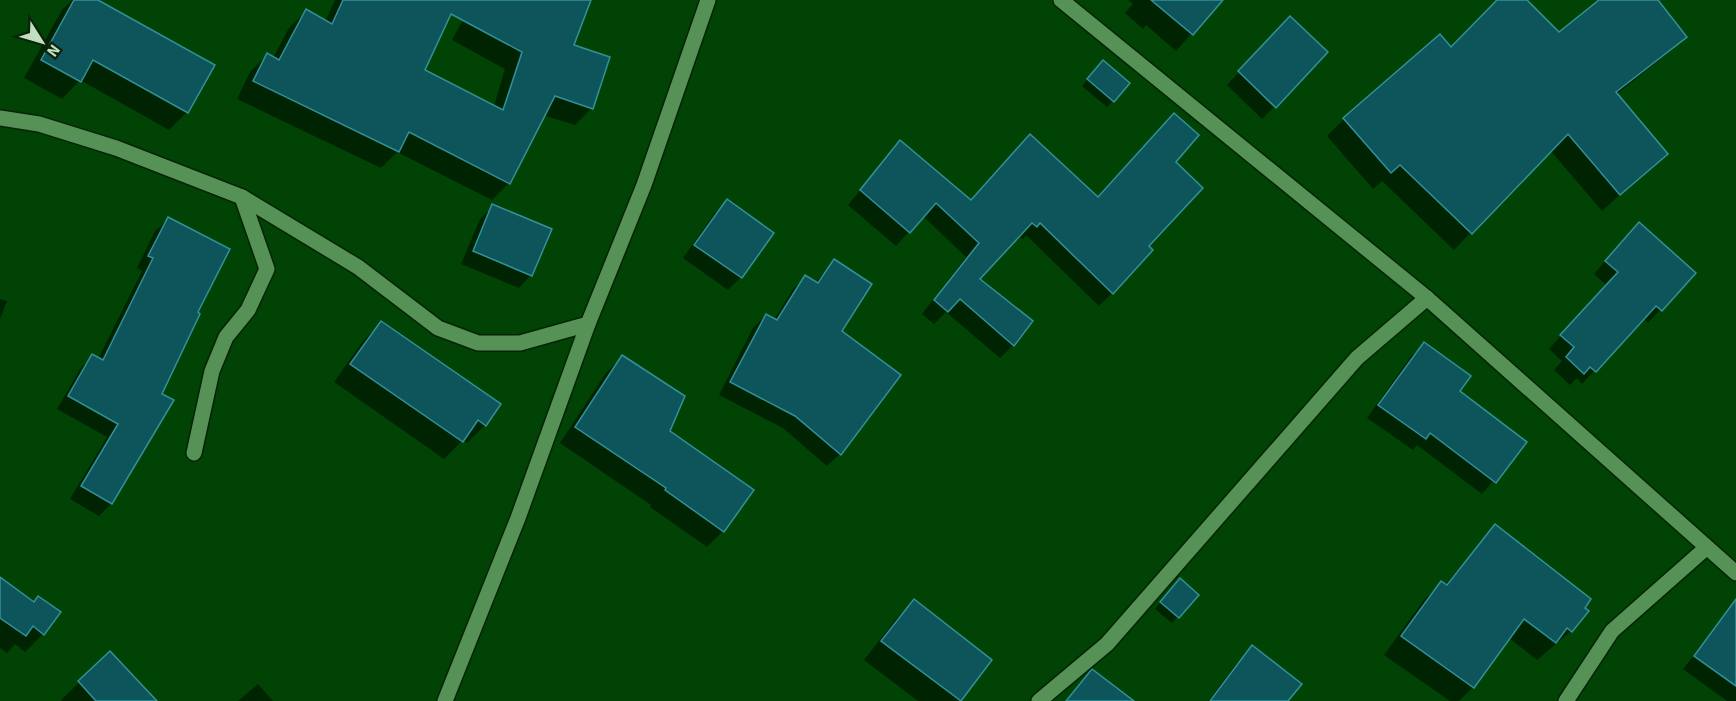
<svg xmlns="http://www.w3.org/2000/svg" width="1736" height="701" viewBox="0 0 1736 701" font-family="'Source Sans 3',sans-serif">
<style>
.shadow{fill:#0007}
.building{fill:#0d555b;stroke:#32919a;stroke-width:1.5;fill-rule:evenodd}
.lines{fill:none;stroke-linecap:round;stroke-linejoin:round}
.minor-casing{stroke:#052406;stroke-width:18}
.minor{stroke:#569255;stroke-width:15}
</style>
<rect width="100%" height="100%" fill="#004305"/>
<!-- shadow -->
<g class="shadow">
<path d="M72,0H95L187,112L169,130L80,80L62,99L24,78L62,10Z"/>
<path d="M335,0H426L423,71L494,106L505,69L452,40L474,0H589L572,46L592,108L575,125L543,115L509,183L492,200L397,152L381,168L237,99L250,72L267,55L273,58L289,28L306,11L325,22Z"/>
<path d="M1128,0H1221L1176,51L1146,25L1143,29L1125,13L1133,4Z"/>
<path d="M1498,0H1524L1559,34L1602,0H1656L1685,37L1667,54L1616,95L1666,153L1602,211L1550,150L1454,250L1382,181L1373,189L1327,136L1344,119L1451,49Z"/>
<path d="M1278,31L1275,106L1262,119L1227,85Z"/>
<path d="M1097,68L1113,101L1107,107L1082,86Z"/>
<path d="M900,142L970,202L1098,198L1173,162L1147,246L1112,293L1099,306L1026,235L1023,239L1018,235L977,279L1013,345L1000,358L946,312L934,324L922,314L966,257L923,216L896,246L848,205Z"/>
<path d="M727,201L772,233L741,277L728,290L683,258L714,214Z"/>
<path d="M493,206L531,275L519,288L461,264L480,219Z"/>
<path d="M168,219L196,313L160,394L172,401L111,504L99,516L70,499L107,437L57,409L80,369L92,356L98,359L142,271L137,268L155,231Z"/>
<path d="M1627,236L1694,273L1648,323L1643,318L1582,384L1577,378L1570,385L1554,370L1562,361L1549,349L1606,285L1594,274Z"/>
<path d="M834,261L840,331V454L827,466L783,428L719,395L753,328L766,315L774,320L793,289L806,277L815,283Z"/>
<path d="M0,299L7,301L0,319Z"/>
<path d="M381,323L498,405L485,425L467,443L463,440L444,459L334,382L363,341Z"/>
<path d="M1424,344L1458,392L1525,443L1482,494L1417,445L1413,450L1367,418L1411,356Z"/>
<path d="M622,357L668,431L723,531L707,547L650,507L651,505L560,443L606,373Z"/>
<path d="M1495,526L1571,631L1537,660L1509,638L1473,687L1459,701H1450L1384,655L1423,601L1441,583L1444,586Z"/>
<path d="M0,579L33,603L38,598L43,634L25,652L15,644L7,653L0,648Z"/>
<path d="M1174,586L1197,595L1172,623L1155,609Z"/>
<path d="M914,601L990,660L959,701H918L864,660L896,619Z"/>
<path d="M1724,618L1736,628V701H1727L1683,669Z"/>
<path d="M1252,647L1286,701H1208L1238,662Z"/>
<path d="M110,653L155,701H62L61,700Z"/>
<path d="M258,684L273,701H238Z"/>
</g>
<!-- building -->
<g class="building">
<path d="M74,0H98L215,65L188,113L93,60L81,82L41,60Z"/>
<path d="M343,0H591L574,45L610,57L593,109L555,96L510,184L409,132L399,152L253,81L267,53L279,60L306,9L332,24ZM451,14L522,52L503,110L425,70Z"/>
<path d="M1151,0H1223L1193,35Z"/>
<path d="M1497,0H1527L1559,32L1599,0H1658L1687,37L1616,92L1668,154L1620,195L1568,134L1472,234L1400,165L1391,173L1343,118L1440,34L1451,47Z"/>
<path d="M1290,16L1328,52L1276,108L1238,71Z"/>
<path d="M1103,60L1130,83L1114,102L1087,79Z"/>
<path d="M1174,113L1199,135L1176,162L1203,188L1149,246L1153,250L1113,294L1040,223L1037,227L1032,223L980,279L1033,321L1014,346L960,299L948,312L934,300L979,243L936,203L910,233L860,190L900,140L971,200L1030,134L1098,197Z"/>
<path d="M727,199L774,233L742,278L694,245Z"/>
<path d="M492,204L552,229L532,276L473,251Z"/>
<path d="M168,217L230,249L198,312L200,314L162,394L174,400L112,504L81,486L118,424L68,396L92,354L103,360L153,258L148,256Z"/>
<path d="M1639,222L1696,273L1662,311L1656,306L1596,372L1590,367L1584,374L1566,357L1574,347L1560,335L1618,272L1605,261Z"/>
<path d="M834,259L872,284L842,331L901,375L841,455L795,416L730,382L766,314L777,320L805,275L818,283Z"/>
<path d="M381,321L501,404L486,426L478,420L463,442L350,364Z"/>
<path d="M1424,342L1471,376L1460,391L1527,442L1496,483L1430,433L1426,439L1378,405Z"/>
<path d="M622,355L685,396L670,431L754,490L724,532L665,490L666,488L575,427Z"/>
<path d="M1495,524L1591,599L1585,608L1589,611L1572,632L1567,628L1556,643L1524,619L1474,688L1401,636L1441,581L1447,585Z"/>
<path d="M0,577L34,602L38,596L61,612L44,635L33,626L26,636L0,618Z"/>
<path d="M1180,578L1199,595L1179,618L1160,602Z"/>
<path d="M914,599L992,660L961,701L881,641Z"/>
<path d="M1736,599V686L1694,656Z"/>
<path d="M1252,645L1302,684L1288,701H1210Z"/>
<path d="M110,651L157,701H96L78,681Z"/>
<path d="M1092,669L1134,701H1066Z"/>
</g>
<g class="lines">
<!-- minor casing -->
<g class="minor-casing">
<g id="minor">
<path d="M1061,0L1427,298L1736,573"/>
<path d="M0,118L39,124L116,148L242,197L358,267L438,328L478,343H520L588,324"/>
<path d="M194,453L212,371L226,337L248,310L267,269L242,197"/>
<path d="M445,701L518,518L588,324L644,185L708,0"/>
<path d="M1039,701L1107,644L1357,358L1427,298"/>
<path d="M1566,701L1612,631L1706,548"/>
</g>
</g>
<!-- minor -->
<use href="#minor" class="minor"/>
</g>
<!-- north arrow -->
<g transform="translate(42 42) rotate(127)" stroke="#0b230b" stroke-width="4.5" paint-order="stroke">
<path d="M0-4.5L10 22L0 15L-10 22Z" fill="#c0dfbe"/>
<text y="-9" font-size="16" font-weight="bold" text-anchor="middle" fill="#c0dfbe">N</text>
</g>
</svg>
